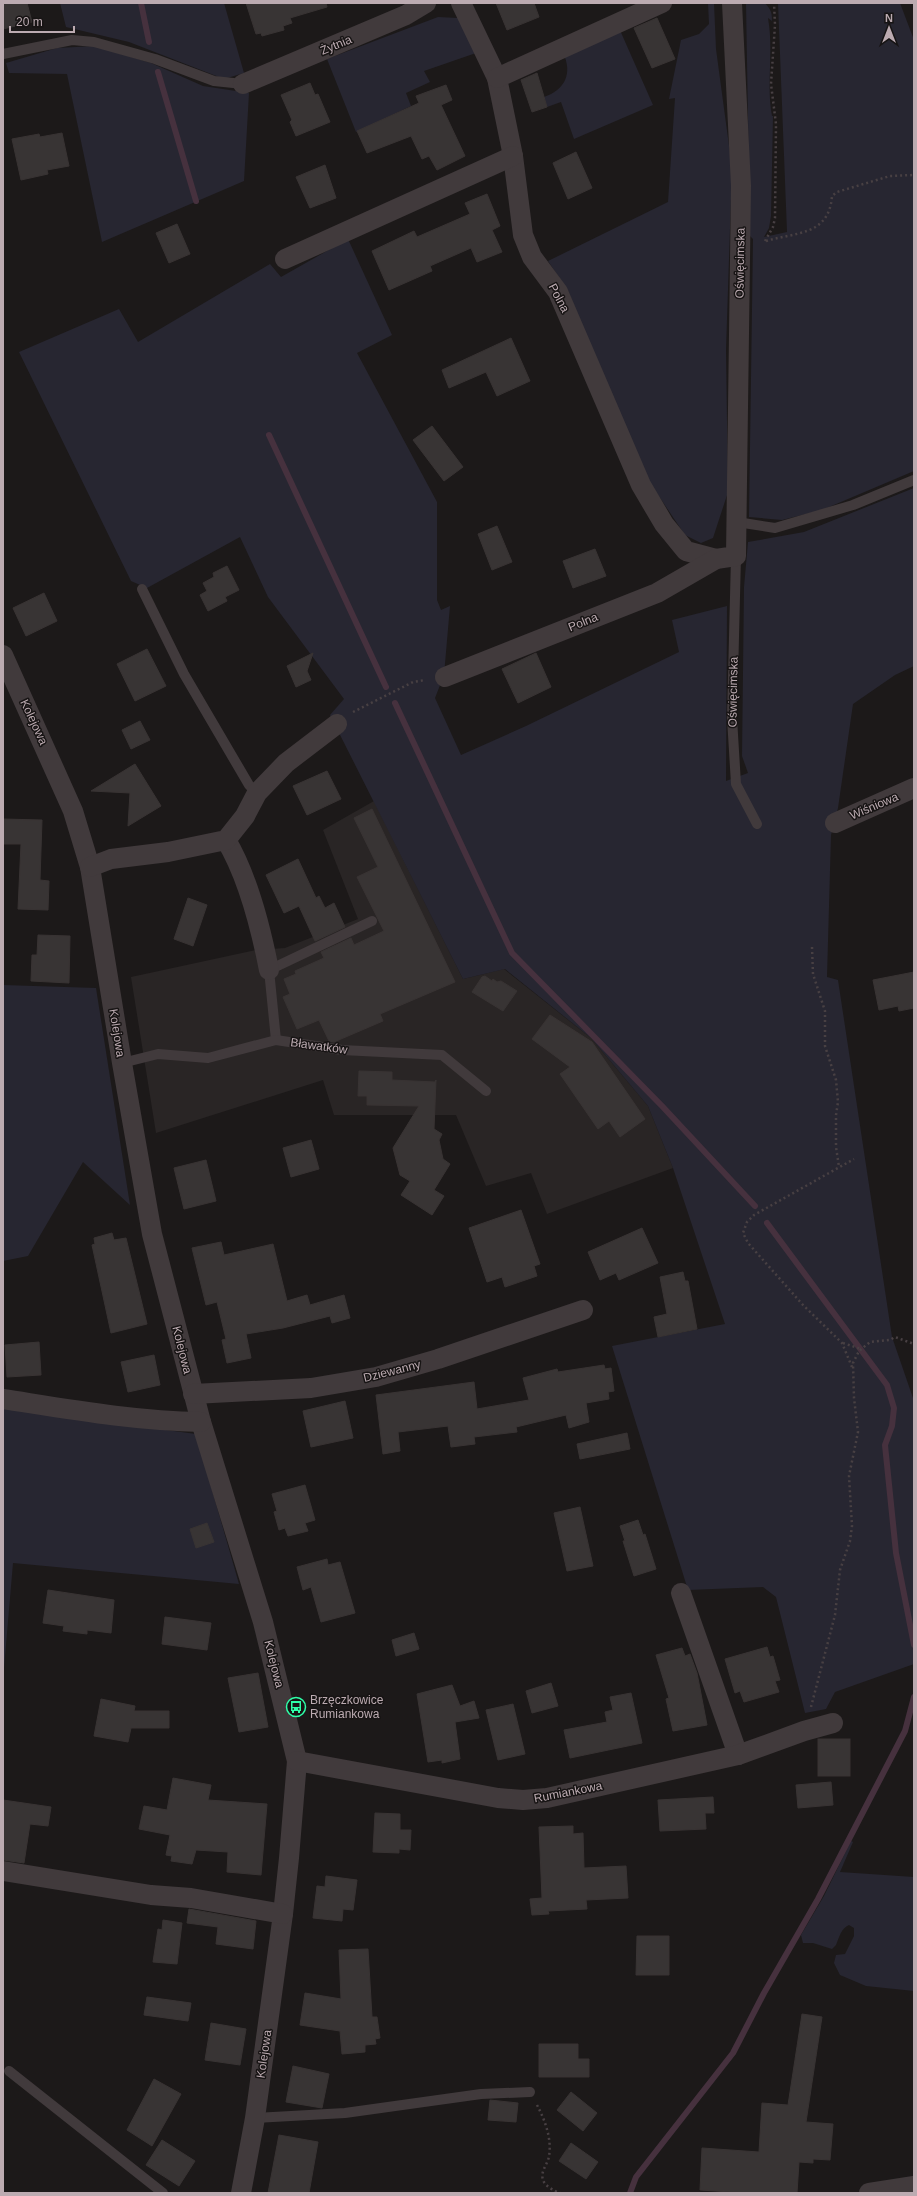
<svg xmlns="http://www.w3.org/2000/svg" width="917" height="2196" viewBox="0 0 917 2196" font-family="Helvetica,sans-serif">
<style>
.built{fill:#292525}
.green{fill:#272631}
.lines{fill:none;stroke-linecap:round;stroke-linejoin:round}
.stream{stroke:#46313e;stroke-width:6}
.building{fill:#383434;stroke:#383333}
.path{stroke:#484043;stroke-width:2.5;stroke-dasharray:2 3;stroke-linecap:butt}
.lane{stroke:#413a3c;stroke-width:10}
.street{stroke:#413a3c;stroke-width:20}
.labels{text-anchor:middle;stroke-width:3;stroke-linejoin:round;paint-order:stroke}
.street-label{font-size:12px;fill:#bcabb1;stroke:#171414}
.poi-label{font-size:12px;fill:#bcabb1;stroke:#171414;text-anchor:start}
</style>
<rect width="100%" height="100%" fill="#1c1919"/>
<!-- built -->
<path class="built" d="M374,801L463,979L504,969L591,1038L648,1106L673,1168L547,1214L531,1173L486,1186L456,1115H334L323,1080L156,1133L131,977L256,950L285,948L358,919L323,830Z"/>
<!-- green -->
<g class="green">
<path d="M60,3H224L244,73L224,79L129,42L66,27Z"/>
<path d="M708,3H714L716,49L732,168L726,350L728,492L713,538L701,543L685,535L648,480L568,291L548,261L668,202L675,98L669,99L681,40L699,34L709,24Z"/>
<path d="M746,3H765C771,10 772,12 772,21L768,18C774,52 766,84 772,116H773L771,216L769,228L764,237L787,232L778,3H900L914,40V471L822,510L782,520L749,517L753,239L750,236Z"/>
<path d="M438,17L458,18L476,53L424,71L430,82L406,93L411,106L356,132L327,59Z"/>
<path d="M619,28L653,105L574,139L561,102L547,107L544,97C565,90 573,73 563,53Z"/>
<path d="M95,46L151,63L203,86L249,93L244,181L102,242L67,74L9,73L6,63L57,48Z"/>
<path d="M348,239L392,335L357,353L437,502V600L441,610L450,606L444,675L435,698L461,755L526,726L679,652L672,620L727,606L726,781L748,773L742,756L744,587L748,542L804,532L914,488V666L895,675L853,704L838,808L831,835L827,977L838,980L892,1337L914,1401V1664L835,1692L826,1709L805,1713L776,1597L763,1587L688,1590L612,1346L725,1324L673,1168L648,1106L591,1038L505,969L463,979L330,715L344,699L268,597L240,537L147,588L131,581L19,352L119,309L138,342L270,264L281,277Z"/>
<path d="M3,985L96,988L130,1205L83,1162L28,1256L3,1261Z"/>
<path d="M3,1408L196,1434L239,1584L13,1563L3,1680Z"/>
<path d="M851,1841L853,1842L840,1872L914,1877V1991L866,1986L840,1975L834,1963L836,1955L845,1954L854,1936V1928L849,1925C841,1928 839,1938 836,1945L832,1949L813,1943H803L801,1935L824,1896Z"/>
</g>
<g class="lines">
<!-- stream -->
<g class="stream">
<path d="M141,3L149,42"/>
<path d="M158,72L196,201"/>
<path d="M269,435L386,687"/>
<path d="M395,703L512,953L662,1106L755,1206"/>
<path d="M767,1223L887,1385L894,1408L892,1426L885,1445L896,1553L914,1645"/>
<path d="M630,2193L636,2177L733,2053L764,1993L818,1899L905,1731L914,1697"/>
</g>
</g>
<!-- building -->
<g class="building">
<path d="M3,3H27L32,22L3,29Z"/>
<path d="M246,3H326L327,7L290,18L292,23L283,26L284,30L262,36L261,33L256,34Z"/>
<path d="M496,3H534L539,17L507,30Z"/>
<path d="M657,18L675,59L652,68L634,28Z"/>
<path d="M537,73L547,107L532,112L521,80Z"/>
<path d="M310,83L315,95L318,94L330,122L296,136L290,122L292,120L281,95Z"/>
<path d="M446,85L452,100L441,105L465,156L437,170L429,156L422,159L411,136L367,153L357,131L419,103L416,96Z"/>
<path d="M62,133L69,166L47,170L48,174L21,180L12,139L39,134L40,137Z"/>
<path d="M576,152L592,188L568,199L553,163Z"/>
<path d="M325,165L336,198L310,208L296,177Z"/>
<path d="M487,194L500,226L492,230L502,252L477,262L471,248L430,266L432,271L389,290L372,251L414,231L417,237L470,214L465,203Z"/>
<path d="M177,224L190,254L169,263L156,233Z"/>
<path d="M511,338L530,381L497,396L486,372L449,388L442,370Z"/>
<path d="M432,426L463,467L444,481L413,440Z"/>
<path d="M497,526L512,562L492,570L478,534Z"/>
<path d="M595,549L606,576L573,588L563,561Z"/>
<path d="M227,566L239,590L225,597L227,601L208,611L200,595L207,591L203,583L214,577L213,573Z"/>
<path d="M44,593L57,621L26,636L13,608Z"/>
<path d="M147,649L166,686L135,701L117,664Z"/>
<path d="M313,653L307,671L311,680L296,687L287,666Z"/>
<path d="M536,653L551,687L518,703L502,669Z"/>
<path d="M140,721L150,740L131,749L122,730Z"/>
<path d="M135,764L161,806L128,826L130,793L91,791Z"/>
<path d="M327,771L341,799L307,815L293,786Z"/>
<path d="M372,809L455,982L380,1014L383,1021L334,1042L329,1041L319,1020L297,1029L283,997L290,994L284,979L296,974L295,971L324,958L321,952L351,938L354,945L384,931L357,877L378,867L354,818Z"/>
<path d="M3,819L42,820L40,880L49,881L48,910L18,909L21,844H3Z"/>
<path d="M298,859L316,898L319,896L325,908L334,903L345,927L315,941L299,906L284,913L266,875Z"/>
<path d="M188,898L207,905L193,946L174,939Z"/>
<path d="M38,935L70,936L69,983L31,981L32,955H37Z"/>
<path d="M914,972V1008L899,1011L898,1006L879,1010L873,980Z"/>
<path d="M485,976L492,981L493,979L497,982L501,981L517,991L503,1011L472,992L482,977Z"/>
<path d="M550,1015L592,1042L645,1119L620,1137L609,1121L598,1129L560,1074L570,1067L532,1039Z"/>
<path d="M359,1071L392,1072V1080L435,1082L436,1080L434,1129L442,1134L439,1140L443,1159L450,1164L434,1190L444,1196L432,1215L401,1195L410,1181L400,1175L393,1148L419,1106L367,1105V1096H358Z"/>
<path d="M311,1140L319,1169L291,1177L283,1148Z"/>
<path d="M206,1160L216,1201L184,1209L174,1168Z"/>
<path d="M521,1210L540,1264L534,1266L537,1276L505,1287L502,1277L487,1282L469,1228Z"/>
<path d="M642,1228L658,1263L619,1280L616,1273L600,1280L588,1252Z"/>
<path d="M112,1233L114,1240L126,1238L147,1324L111,1333L92,1245L95,1244L94,1238Z"/>
<path d="M221,1242L224,1255L273,1244L287,1301L307,1295L310,1305L344,1295L350,1318L332,1323L330,1316L283,1328L246,1334L251,1358L227,1363L222,1340L226,1339L217,1302L206,1305L192,1248Z"/>
<path d="M683,1272L685,1281H688L697,1329L658,1337L654,1317L667,1314L660,1277Z"/>
<path d="M39,1342L41,1375L7,1377L5,1345Z"/>
<path d="M154,1355L160,1385L128,1392L121,1362Z"/>
<path d="M604,1365L605,1369L611,1368L614,1391L608,1392L609,1399L586,1403L589,1422L569,1428L566,1415L516,1427L517,1432L474,1437L475,1444L451,1447L448,1426L398,1432L400,1451L383,1454L376,1395L474,1382L477,1409L529,1400L523,1378L557,1369L558,1372Z"/>
<path d="M345,1401L353,1438L311,1447L303,1411Z"/>
<path d="M627,1433L630,1449L580,1459L577,1444Z"/>
<path d="M305,1485L315,1520L305,1523L308,1531L288,1536L285,1528L279,1530L274,1512L277,1511L272,1494Z"/>
<path d="M580,1507L593,1566L567,1571L554,1513Z"/>
<path d="M638,1520L643,1535L645,1534L656,1569L634,1576L623,1541H625L620,1526Z"/>
<path d="M207,1523L214,1542L196,1548L190,1529Z"/>
<path d="M327,1559L328,1565L340,1562L355,1613L321,1622L311,1587L303,1590L297,1567Z"/>
<path d="M48,1590L114,1600L111,1633L87,1630V1634L63,1631L64,1626L43,1623Z"/>
<path d="M165,1617L211,1623L207,1650L162,1644Z"/>
<path d="M414,1633L419,1649L396,1656L392,1640Z"/>
<path d="M767,1647L770,1657L773,1656L780,1680L775,1681L779,1692L744,1702L740,1691L735,1693L725,1659Z"/>
<path d="M682,1648L685,1656L690,1654L697,1673L707,1725L673,1731L666,1699L669,1698L656,1655Z"/>
<path d="M258,1673L268,1727L239,1732L228,1678Z"/>
<path d="M551,1683L558,1706L532,1713L526,1691Z"/>
<path d="M452,1685L460,1706L474,1701L479,1718L455,1722L460,1759L442,1763V1760L428,1762L417,1694Z"/>
<path d="M631,1693L642,1743L570,1758L564,1730L607,1722L605,1712L613,1710L610,1697Z"/>
<path d="M101,1699L135,1706L134,1711H169V1728H131L128,1742L94,1736Z"/>
<path d="M513,1704L525,1754L498,1760L486,1710Z"/>
<rect x="818" y="1739" width="32" height="37"/>
<path d="M173,1778L211,1785L208,1800L267,1804L261,1875L227,1872L228,1852L196,1850L192,1864L171,1861L172,1856L166,1855L170,1835L139,1829L144,1806L167,1810Z"/>
<path d="M831,1782L833,1805L798,1808L796,1785Z"/>
<path d="M713,1797L714,1813H705L706,1829L660,1831L658,1800Z"/>
<path d="M3,1800L51,1807L48,1826L30,1824L24,1863L3,1860Z"/>
<path d="M375,1813L400,1814V1830H411L410,1850L399,1849V1853L373,1852Z"/>
<path d="M573,1826V1834L583,1833L584,1868L626,1866L628,1898L586,1900L587,1909L548,1911L549,1914L532,1915L530,1899L542,1898L539,1827Z"/>
<path d="M326,1876L357,1880L353,1910L343,1909L342,1921L313,1918L317,1886L325,1887Z"/>
<path d="M189,1909L256,1921L253,1949L216,1944L218,1927L187,1923Z"/>
<path d="M163,1920L182,1923L177,1964L153,1962L158,1929L162,1930Z"/>
<path d="M637,1936H669V1975H636Z"/>
<path d="M368,1949L372,2017H377L380,2038L375,2039L376,2044L365,2045V2052L342,2054L340,2031L300,2025L305,1993L341,1999L339,1950Z"/>
<path d="M147,1997L191,2003L188,2021L144,2015Z"/>
<path d="M802,2014L822,2017L806,2122L833,2124L830,2160L813,2159V2163L799,2162L797,2193H746L700,2190L702,2148L759,2152L762,2103L788,2105Z"/>
<path d="M211,2023L246,2029L240,2065L205,2060Z"/>
<path d="M539,2044H578V2059H589V2077H539Z"/>
<path d="M293,2066L329,2074L322,2108L286,2102Z"/>
<path d="M154,2079L181,2094L152,2146L127,2130Z"/>
<path d="M571,2092L597,2113L583,2131L557,2110Z"/>
<path d="M490,2100L518,2103L516,2122L488,2120Z"/>
<path d="M279,2135L318,2142L309,2193H268Z"/>
<path d="M162,2140L195,2161L179,2186L146,2165Z"/>
<path d="M571,2143L598,2162L586,2179L559,2161Z"/>
</g>
<g class="lines">
<!-- path -->
<g class="path">
<path d="M765,241L773,227L775,218L776,124L771,84L775,25L774,3"/>
<path d="M766,241C796,232 829,236 832,196L837,192L890,176L914,175"/>
<path d="M353,712L413,682L425,680"/>
<path d="M812,947L813,974L825,1011V1046L836,1080L838,1102L836,1115V1147L839,1167"/>
<path d="M843,1343L861,1349"/>
<path d="M852,1367L842,1343L803,1305L748,1243L743,1233L747,1222L754,1215L854,1159"/>
<path d="M811,1707L835,1615L840,1570L850,1541L852,1526L849,1476L858,1432L854,1398L853,1363L859,1351L870,1342L890,1340L895,1337L914,1344"/>
<path d="M537,2105C545,2120 552,2139 549,2156C548,2164 540,2171 543,2180C545,2186 554,2191 560,2193"/>
</g>
<!-- lane -->
<g class="lane">
<path d="M3,54L72,40L94,42L155,59L214,81L243,84"/>
<path d="M737,522L775,528L853,505L914,480"/>
<path d="M736,556L732,718L736,784L757,824"/>
<path d="M142,589L184,674L249,785L257,793"/>
<path d="M276,1040L269,970L372,921"/>
<path d="M122,1063L158,1054L208,1058L276,1040L342,1050L442,1055L486,1091"/>
<path d="M9,2071L163,2193"/>
<path d="M255,2118L345,2113L481,2094L530,2092"/>
</g>
<!-- street -->
<g class="street">
<path d="M461,3L497,78L513,156L523,235L532,257L558,292L641,485L664,524L686,551L716,559"/>
<path d="M497,78L662,3"/>
<path d="M243,84L406,15L426,3"/>
<path d="M285,259L513,156"/>
<path d="M3,655L73,811L90,867L122,1063L152,1234L201,1422L263,1622L297,1761L289,1858L283,1914L255,2118L241,2193"/>
<path d="M445,677L657,593L716,559L736,556L741,186L732,3"/>
<path d="M835,823L914,788"/>
<path d="M226,840C247,875 261,929 269,970"/>
<path d="M90,867L111,859L168,852L226,840L245,816L257,793L286,763L337,724"/>
<path d="M193,1394L311,1388L376,1377L438,1359L583,1310"/>
<path d="M3,1399C68,1409 135,1421 201,1422"/>
<path d="M681,1593L738,1755"/>
<path d="M297,1761L498,1798L523,1800L547,1798L738,1755L804,1731L833,1723"/>
<path d="M3,1871L151,1895L191,1898L283,1914"/>
<path d="M869,2193L914,2186"/>
</g>
</g>
<!-- icons -->
<defs>
<g id="bus-ring" transform="scale(1)"><circle r="9.5" fill="#171414" stroke="#2effa8" stroke-width="1.5"/><path d="M-5-6H5V4H4V6H2V4H-2V6H-4V4H-5ZM-3.5-4V0h7V-4ZM-3.5 1.2v1.5H-2V1.2ZM2 1.2v1.5H3.5V1.2Z" fill="#2effa8"/></g>
</defs>
<g fill-rule="evenodd">
<use href="#bus-ring" x="296" y="1707"/>
</g>
<g class="labels">
<!-- street labels -->
<g class="street-label">
<text transform="translate(336 45) rotate(-23)" y="4">Żytnia</text>
<text transform="translate(740 263) rotate(-89)" y="4">Oświęcimska</text>
<text transform="translate(559 298) rotate(62)" y="4">Polna</text>
<text transform="translate(583 622) rotate(-22)" y="4">Polna</text>
<text transform="translate(733 692) rotate(-89)" y="4">Oświęcimska</text>
<text transform="translate(34 722) rotate(65)" y="4">Kolejowa</text>
<text transform="translate(874 806) rotate(-23)" y="4">Wiśniowa</text>
<text transform="translate(117 1033) rotate(81)" y="4">Kolejowa</text>
<text transform="translate(319 1046) rotate(8)" y="4">Bławatków</text>
<text transform="translate(182 1350) rotate(76)" y="4">Kolejowa</text>
<text transform="translate(392 1371) rotate(-14)" y="4">Dziewanny</text>
<text transform="translate(274 1664) rotate(76)" y="4">Kolejowa</text>
<text transform="translate(568 1792) rotate(-11)" y="4">Rumiankowa</text>
<text transform="translate(264 2054) rotate(-82)" y="4">Kolejowa</text>
</g>
<!-- poi labels -->
<g class="poi-label">
<text x="310" y="1704">Brzęczkowice<tspan x="310" dy="14">Rumiankowa</tspan></text>
</g>
</g>
<!-- border -->
<rect width="917" height="2196" fill="none" stroke="#bcabb1" stroke-width="8"/>
<!-- north arrow -->
<g transform="translate(889 28)" stroke="#171414" stroke-width="3" paint-order="stroke">
<path d="M0-3L7 15L0 10L-7 15Z" fill="#bcabb1"/>
<text y="-6" font-size="11" font-weight="bold" text-anchor="middle" fill="#bcabb1">N</text>
</g>
<!-- scale -->
<path d="M10 26v6h64v-6" fill="none" stroke="#bcabb1" stroke-width="2"/>
<text x="16" y="26" font-size="12" fill="#bcabb1" stroke="#171414" stroke-width="3" paint-order="stroke">20 m</text>
</svg>
